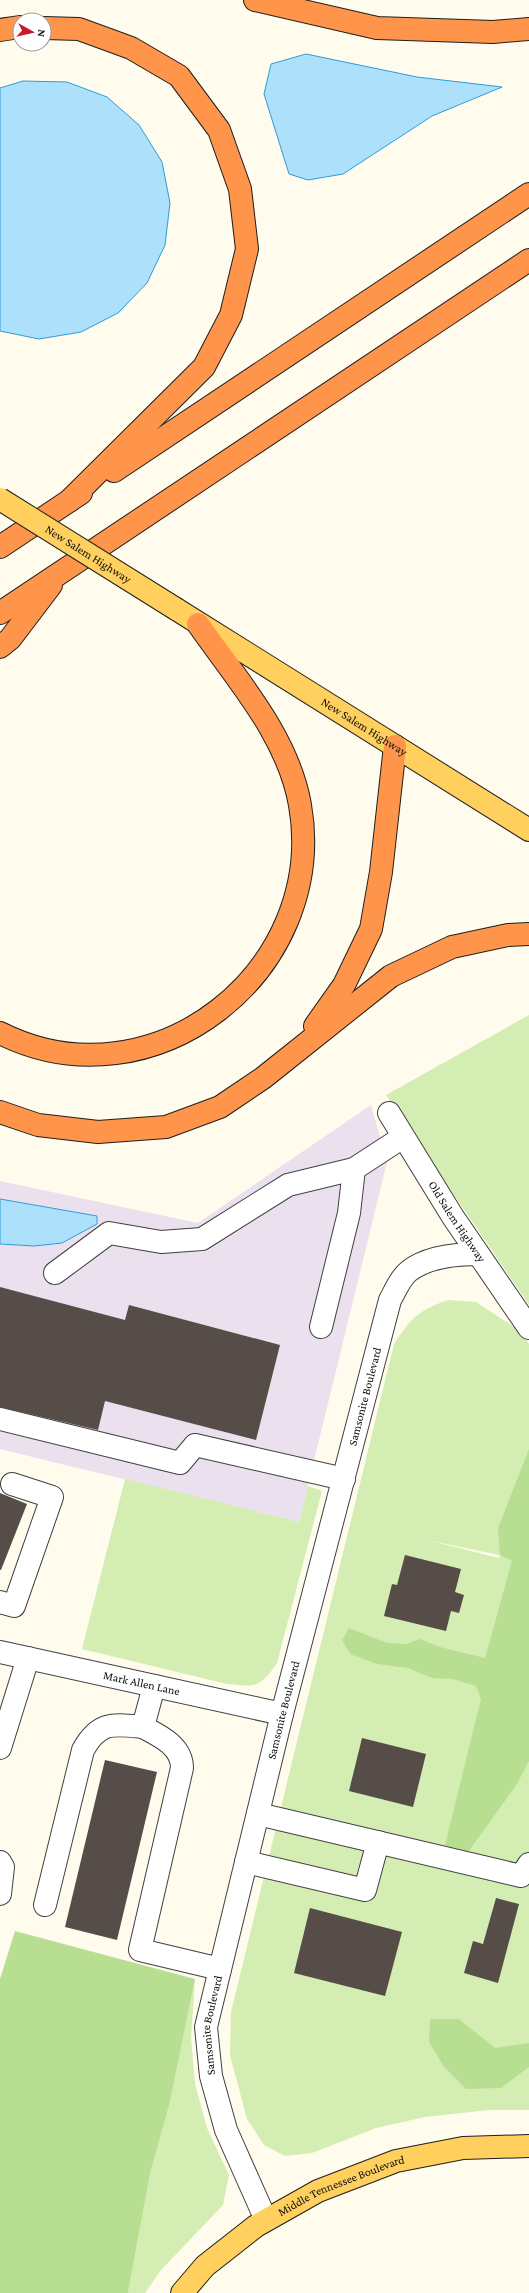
<svg xmlns="http://www.w3.org/2000/svg" width="529" height="2293" viewBox="0 0 529 2293" font-family="'Crimson Pro',serif">
<style>
.industrial{fill:#ebe0ed}
.green{fill:#d4edb3;fill-rule:evenodd}
.forest{fill:#b8df91}
.water{fill:#ade1fb;stroke:#2e9cd8}
.building{fill:#564d48}
.lines{fill:none;stroke-linecap:round;stroke-linejoin:round}
.minor-casing{stroke:#404040;stroke-width:24}
.major-casing{stroke:#1e1e1e;stroke-width:24}
.highway-casing{stroke:#1e1e1e;stroke-width:24}
.minor{stroke:#fff;stroke-width:22}
.major{stroke:#ffd05d;stroke-width:22}
.highway{stroke:#ff954b;stroke-width:22}
.major-bridge-casing{stroke:#1e1e1e;stroke-width:24;stroke-linecap:butt}
.major-bridge{stroke:#ffd05d;stroke-width:22}
.labels{text-anchor:middle;stroke-width:4;stroke-linejoin:round;paint-order:stroke}
.street-label{font-size:12px;fill:#0d0d0d;stroke:#fff}
</style>
<rect width="100%" height="100%" fill="#fffbed"/>
<!-- industrial -->
<path class="industrial" d="M371,1105L387,1162L299,1522L0,1449V1181L198,1223Z"/>
<!-- green -->
<g class="green">
<path d="M529,1015V1305L386,1095Z"/>
<path d="M448,1300L476,1302L519,1330L529,1344V2110H489L425,2117L376,2128L312,2153L285,2156L264,2145L247,2119L230,2055L231,2012L394,1344C411,1318 419,1310 448,1300ZM427,1540L499,1555L500,1558H499Z"/>
<path d="M125,1479L299,1522L308,1486L322,1491L277,1663C260,1688 255,1687 227,1684L82,1649Z"/>
<path d="M195,1979L191,2037L195,2084L207,2128L229,2175L223,2205L161,2270L145,2293H128L150,2174L170,2102Z"/>
</g>
<!-- forest -->
<g class="forest">
<path d="M529,1449V1761L517,1784L468,1852L444,1849L481,1699L476,1686L452,1679L432,1678L408,1668L377,1664L350,1654L342,1640L349,1628L387,1643L406,1644L420,1639L440,1647L485,1658L512,1561L500,1555L498,1528Z"/>
<path d="M15,1931L195,1979L170,2102L150,2174L128,2293H0V1979Z"/>
<path d="M430,2019H459L495,2048L529,2043V2067L501,2088L466,2089L444,2067L429,2042Z"/>
</g>
<!-- water -->
<g class="water">
<path d="M306,54L417,77L502,87L432,116L343,174L308,180L289,174L264,94L271,64Z"/>
<path d="M23,81L67,82L107,97L139,125L162,162L170,203L165,245L147,283L118,313L81,332L39,339L0,331V88Z"/>
<path d="M0,1199L97,1216V1224L62,1243L34,1246L0,1244Z"/>
</g>
<!-- building -->
<g class="building">
<path d="M0,1287L125,1320L129,1305L280,1345L256,1440L105,1401L98,1430L0,1407Z"/>
<path d="M0,1493L27,1504L1,1570H0Z"/>
<path d="M405,1555L461,1569L455,1592L464,1595L459,1613L451,1611L446,1631L384,1616L392,1584L397,1585Z"/>
<path d="M362,1738L426,1754L413,1807L349,1791Z"/>
<path d="M105,1760L157,1772L117,1940L65,1927Z"/>
<path d="M496,1898L519,1904L498,1983L464,1973L473,1941L483,1944Z"/>
<path d="M310,1908L402,1932L385,1996L294,1973Z"/>
</g>
<g class="lines">
<!-- minor casing -->
<g class="minor-casing">
<g id="minor">
<path id="s1" d="M389,1113L453,1217L529,1328"/>
<path d="M55,1273L109,1233L161,1242L202,1239L288,1185L354,1169"/>
<path d="M321,1327L349,1213L354,1169L403,1137"/>
<path d="M0,1419L180,1463L195,1445L344,1479"/>
<path d="M0,1602L14,1606L52,1497L12,1484"/>
<path id="s2" d="M0,1652L282,1714"/>
<path d="M143,1727C160,1736 182,1746 182,1768L140,1950L220,1969"/>
<path d="M0,1748L28,1658"/>
<path d="M258,1814L521,1876L529,1864"/>
<path d="M0,1862L3,1867L0,1894"/>
<path d="M246,1862L365,1890L378,1842"/>
<path d="M45,1905L83,1750C99,1721 113,1724 143,1727L154,1686"/>
<path id="s3" d="M266,2220L226,2130L211,2076L206,2027L282,1714L390,1300C395,1291 401,1277 409,1271C427,1257 456,1254 478,1254"/>
</g>
</g>
<!-- major casing -->
<g class="major-casing">
<g id="major">
<path id="s4" d="M176,609L529,830"/>
<path id="s5" d="M182,2293L205,2266L256,2226L318,2191L396,2161L463,2148L529,2146"/>
</g>
</g>
<!-- highway casing -->
<g class="highway-casing">
<g id="highway">
<path d="M255,0L377,28L493,32L529,29"/>
<path d="M44,28L79,29L131,48L179,76L219,130L240,189L247,249L231,315L204,367L69,501"/>
<path d="M0,30L20,27"/>
<path d="M114,471L529,194"/>
<path d="M0,547L81,493"/>
<path d="M0,613L529,260"/>
<path d="M0,647L10,639L51,585"/>
<path d="M315,1026L344,985L371,929L381,872L395,746"/>
<path d="M0,1033C153,1110 329,971 300,805C288,736 237,680 198,624"/>
<path d="M0,1112L38,1125L98,1132L166,1127L220,1107L263,1078L391,976L452,947L508,935L529,934"/>
</g>
</g>
<!-- minor -->
<use href="#minor" class="minor"/>
<!-- major -->
<use href="#major" class="major"/>
<!-- highway -->
<use href="#highway" class="highway"/>
<!-- major-bridge casing -->
<g class="major-bridge-casing">
<g id="major-bridge">
<path id="s6" d="M0,499L176,609"/>
</g>
</g>
<!-- major-bridge -->
<use href="#major-bridge" class="major-bridge"/>
</g>
<g class="labels">
<!-- street labels -->
<g class="street-label">
<text dy="4" stroke="none"><textPath href="#s6" startOffset="104">New Salem Highway</textPath></text>
<text dy="4" stroke="none"><textPath href="#s4" startOffset="222">New Salem Highway</textPath></text>
<text dy="4" stroke="none"><textPath href="#s1" startOffset="128">Old Salem Highway</textPath></text>
<text dy="4" stroke="none"><textPath href="#s3" startOffset="854">Samsonite Boulevard</textPath></text>
<text dy="4" stroke="none"><textPath href="#s2" startOffset="145">Mark Allen Lane</textPath></text>
<text dy="4" stroke="none"><textPath href="#s3" startOffset="530">Samsonite Boulevard</textPath></text>
<text dy="4" stroke="none"><textPath href="#s3" startOffset="206">Samsonite Boulevard</textPath></text>
<text dy="4" stroke="none"><textPath href="#s5" startOffset="195">Middle Tennessee Boulevard</textPath></text>
</g>
</g>
<!-- north arrow -->
<g transform="translate(32 32) rotate(98)"><circle r="19" fill="#ffffff" stroke="#9e9e9e"/>
<path d="M0-3L7 15L0 10L-7 15Z" fill="#c81a2a"/>
<text y="-6" font-size="11" font-weight="bold" text-anchor="middle" fill="#0d0d0d">N</text>
</g>
</svg>
